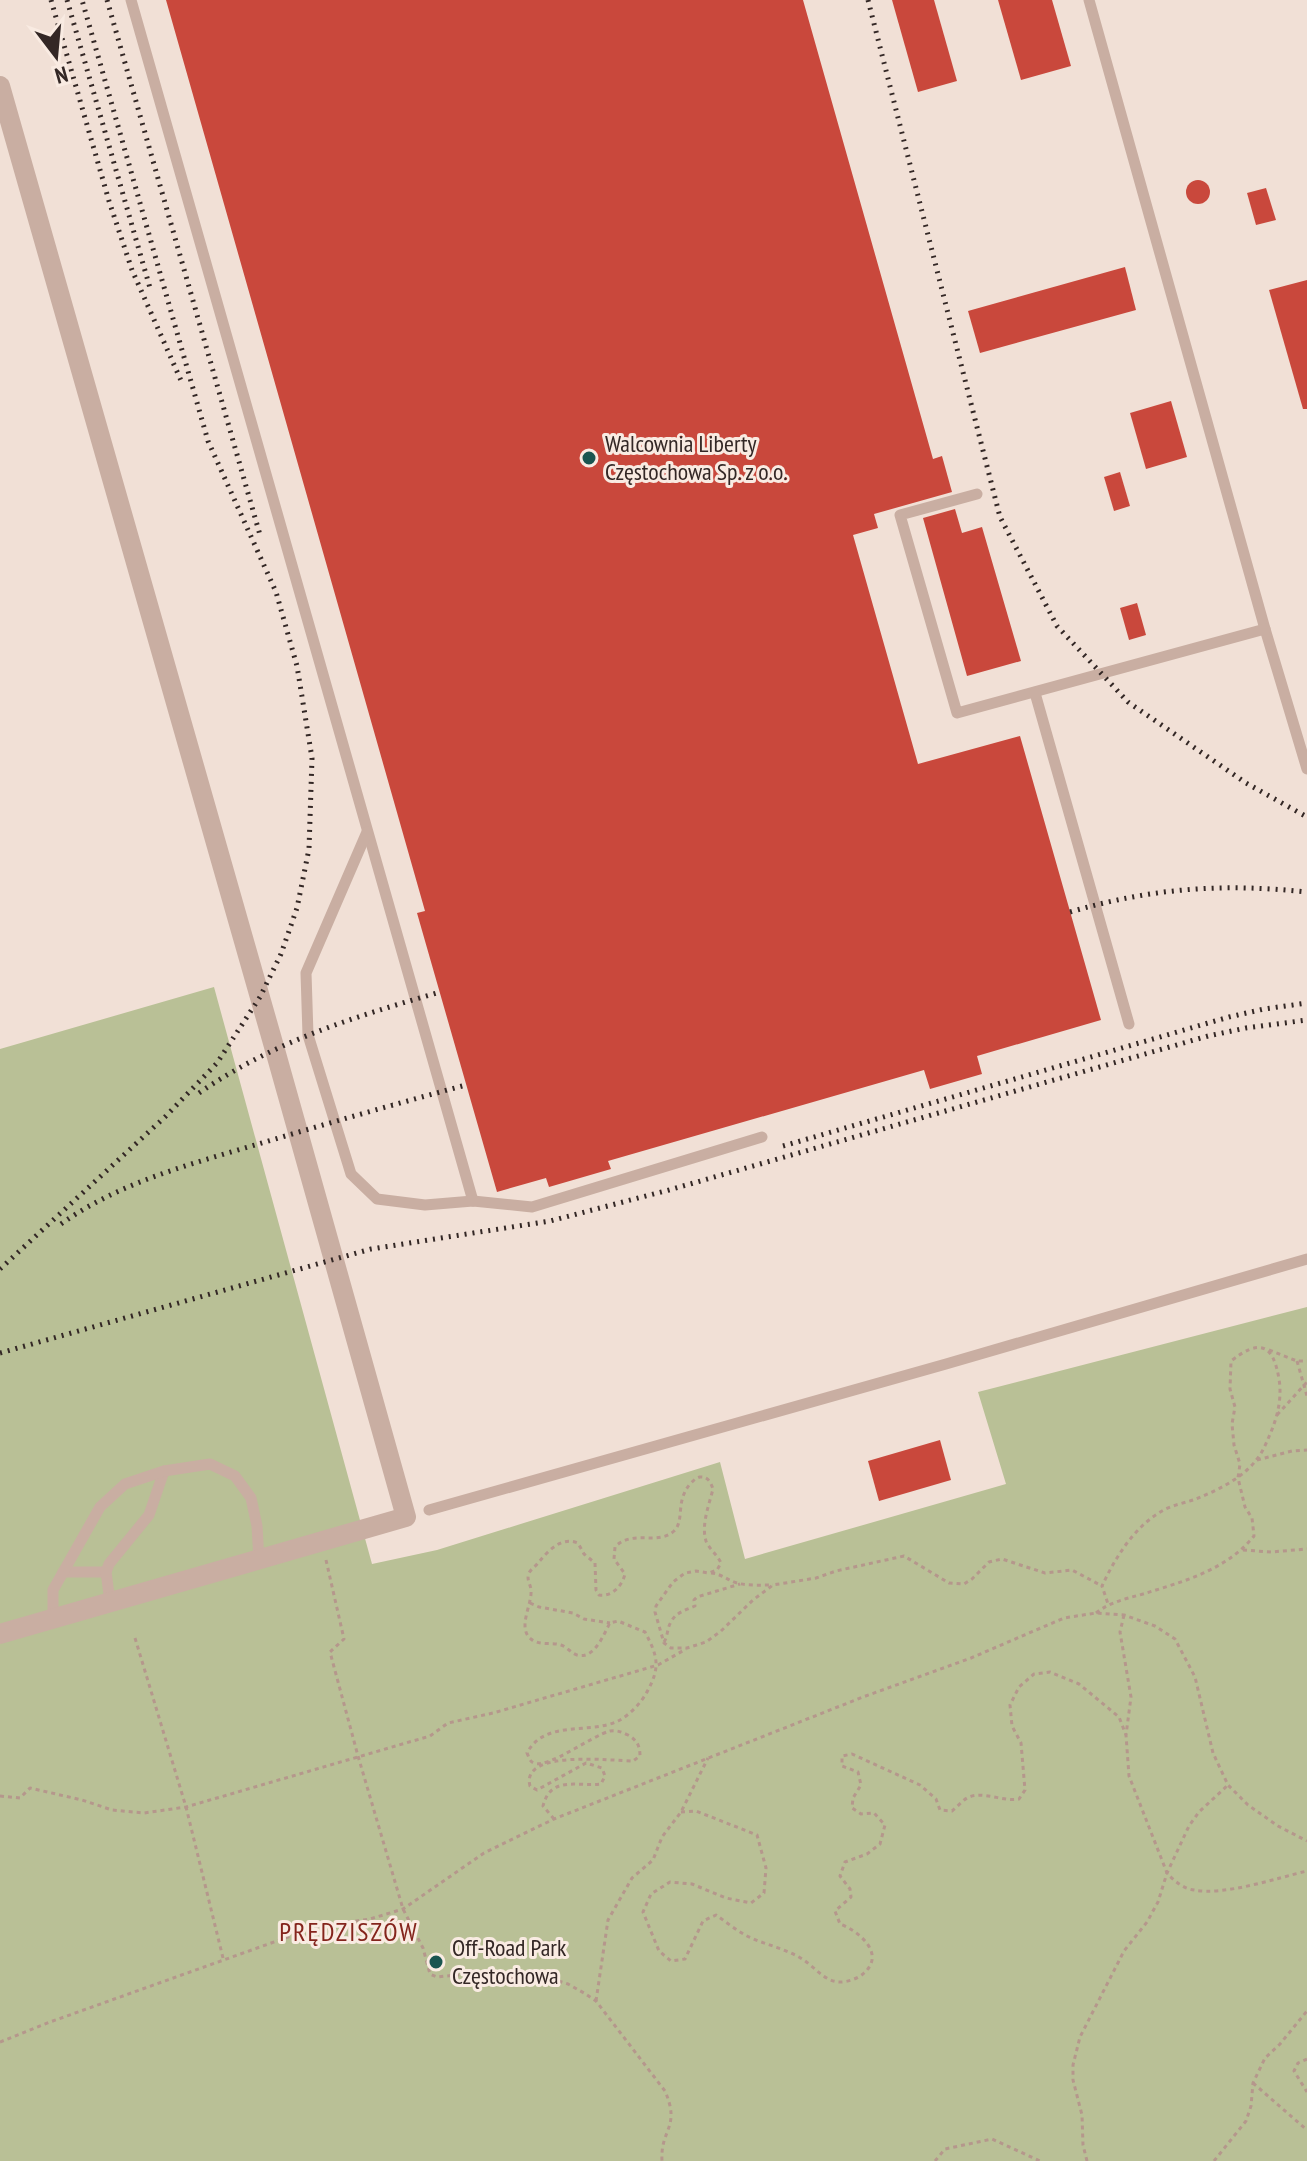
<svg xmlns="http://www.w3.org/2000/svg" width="1307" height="2161" viewBox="0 0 1307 2161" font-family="'PT Sans Narrow',sans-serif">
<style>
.green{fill:#b9c096}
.building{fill:#c9483c}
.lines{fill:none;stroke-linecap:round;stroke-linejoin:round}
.path{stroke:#b5978c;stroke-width:3;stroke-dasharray:4 4;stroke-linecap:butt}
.service{stroke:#c9aea2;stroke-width:11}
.minor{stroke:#c9aea2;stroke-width:20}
.rail{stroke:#332725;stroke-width:5;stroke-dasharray:2 6;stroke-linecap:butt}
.poi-dot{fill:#1a5550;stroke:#f9ebe2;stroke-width:3}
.labels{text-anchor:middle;stroke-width:6;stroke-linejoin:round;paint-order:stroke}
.poi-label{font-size:24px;fill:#332725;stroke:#f9ebe2;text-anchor:start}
.neighbourhood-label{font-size:26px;letter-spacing:2px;fill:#84241c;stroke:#f9ebe2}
</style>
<rect width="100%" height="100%" fill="#f1e0d6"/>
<!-- green -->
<path class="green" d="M214,987L372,1564L437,1550L720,1462L745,1559L1006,1484L978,1392L1307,1307V2161H0V1049Z"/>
<!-- building -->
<g class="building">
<path d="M166,0H803L933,459L942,456L952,492L874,514L878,528L853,535L918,764L1020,736L1101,1020L977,1056L982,1074L930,1089L924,1070L608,1161L611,1169L549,1187L546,1178L497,1192L417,913L425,911Z"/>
<path d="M892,0H934L957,81L918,92Z"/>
<path d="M998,0H1052L1071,66L1021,80Z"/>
<circle cx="1198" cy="192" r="12"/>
<path d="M1266,188L1276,220L1256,225L1247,193Z"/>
<path d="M1125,267L1136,310L980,353L968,311Z"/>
<path d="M1307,280V409H1303L1269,290Z"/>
<path d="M1171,401L1187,457L1146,469L1130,413Z"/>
<path d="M1120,472L1130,506L1114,511L1104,477Z"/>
<path d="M955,509L962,533L982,527L1021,661L967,676L923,518Z"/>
<path d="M1137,603L1146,635L1129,640L1120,608Z"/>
<path d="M940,1440L951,1480L879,1501L868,1461Z"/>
</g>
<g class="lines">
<!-- path -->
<g class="path">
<path d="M1269,1350L1297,1361H1307"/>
<path d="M1297,1361L1307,1396"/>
<path d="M1277,1415L1307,1382"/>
<path d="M1257,1460L1292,1451L1307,1450"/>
<path d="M1243,1550L1271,1552L1307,1549"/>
<path d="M326,1560L344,1639L330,1652L358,1756L403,1909L423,1948L430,1974L437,1977L466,1974L493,1977L549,1978L568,1984L584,1993L596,2001L665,2091C681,2128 660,2129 662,2161"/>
<path d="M711,1573C722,1574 727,1580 737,1583C748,1586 761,1585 773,1585"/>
<path d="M530,1603L539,1607L573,1613L584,1619L610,1623"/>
<path d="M1096,1613C1110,1602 1125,1599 1143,1594C1182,1582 1227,1570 1254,1536L1252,1518L1245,1507L1238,1478L1240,1464L1234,1445L1232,1424L1235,1407L1230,1389L1231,1361C1259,1339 1273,1343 1279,1379C1282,1397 1278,1415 1271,1432C1267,1441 1263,1452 1257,1459C1243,1478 1218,1490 1196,1499C1185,1503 1172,1505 1162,1511C1134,1527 1115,1558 1102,1586L1108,1604"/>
<path d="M1124,1615L1120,1632L1131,1697L1126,1735L1129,1776L1167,1873C1174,1881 1184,1889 1194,1890C1224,1896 1277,1878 1307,1871"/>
<path d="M135,1638L186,1807L223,1958"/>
<path d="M664,1642C668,1636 667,1628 671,1622C676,1612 686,1610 695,1606L694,1600L697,1597L740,1584"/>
<path d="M0,1796L20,1798L30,1788L82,1800L112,1810L144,1813L186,1807L430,1736L448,1723L493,1713L658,1665L686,1649"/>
<path d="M681,1812L696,1811L757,1835L766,1868L764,1893L751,1903L726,1898L692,1884L670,1882L651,1894L643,1912L659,1951L671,1961L685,1959L703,1921L716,1915C726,1922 736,1930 747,1936C767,1946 791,1949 809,1964C819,1972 827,1982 841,1982C848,1982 859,1978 864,1973C886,1954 859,1931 840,1924L835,1911L851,1897L850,1889L840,1876L845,1862L867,1854L880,1844L885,1825L874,1813L861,1814L852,1808L853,1798L861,1785L858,1772L842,1766V1756L852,1754L920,1785L936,1799L940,1810L952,1811C957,1807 962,1801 967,1798C982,1790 1002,1802 1019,1799L1025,1790L1021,1743L1012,1726L1010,1705L1019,1687L1034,1674L1050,1672L1079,1684L1119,1717L1126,1735"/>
<path d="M554,1819L543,1806C551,1775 577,1787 601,1784L605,1776L602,1768L586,1763L537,1790L530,1786C520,1749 613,1761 633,1761L640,1756C640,1746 637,1740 628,1735C622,1732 617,1730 610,1731C593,1735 548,1769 534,1763C529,1761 529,1757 527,1753C545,1719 589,1735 618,1721C630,1715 642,1702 648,1690C661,1666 657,1655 645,1632L618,1621L610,1623C604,1633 595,1660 577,1655C571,1653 567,1647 561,1645C552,1642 539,1646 531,1639C517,1628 532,1605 531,1591C531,1584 526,1580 529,1573C531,1569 535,1567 538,1563C548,1551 561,1536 578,1543L584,1554L595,1563L596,1590L599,1595C612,1597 622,1586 625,1574L614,1559L615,1547C632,1529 658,1546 674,1531C685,1520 675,1502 690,1484C693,1481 696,1478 700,1477C708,1476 711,1483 713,1489C709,1505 701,1525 706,1541C709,1549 717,1554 721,1563L717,1570L709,1573L696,1571L685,1573L673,1582L656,1606L655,1612L664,1643L671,1648H687L706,1642L721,1631L753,1600L773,1585L816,1578L836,1571L904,1556L949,1583L964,1584L972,1579L989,1562L1002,1559L1045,1573L1072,1570L1102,1586"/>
<path d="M596,2001L608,1920L632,1878L653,1860L662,1837L681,1812L708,1758"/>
<path d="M0,2042L50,2022L316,1927L370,1919L403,1909L484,1853L554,1819L863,1697L971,1658L1064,1618L1096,1613L1124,1615L1155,1626L1175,1639L1195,1677L1213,1753L1228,1785L1248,1805L1278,1826L1307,1841"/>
<path d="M1307,2059L1298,2063L1294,2071L1307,2092"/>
<path d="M1253,2083L1307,2130"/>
<path d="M935,2161L945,2149L992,2139L1040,2161"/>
<path d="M1087,2161L1083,2145L1082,2115L1073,2080V2065L1080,2037L1124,1951L1147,1922L1158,1902L1167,1873L1189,1826L1199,1812L1228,1785"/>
<path d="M1214,2161L1246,2121L1251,2106L1253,2083L1265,2058L1280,2044L1307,2011"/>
</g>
<!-- service -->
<g class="service">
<path d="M131,0L473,1201"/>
<path d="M1089,0L1265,629L1307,769"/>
<path d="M977,494L900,515L957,713L1265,629"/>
<path d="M1035,693L1129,1024"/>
<path d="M367,832L306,973L308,1035L351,1174L377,1199L425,1205L473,1201L532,1207L762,1137"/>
<path d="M429,1510L946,1364L1307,1259"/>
<path d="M63,1572H106"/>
<path d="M110,1602L106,1572L109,1564L149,1515L164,1471"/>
<path d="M53,1618V1590L100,1507L125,1484L164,1471L210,1464L235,1476L251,1498L257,1526L259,1560"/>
</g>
<!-- minor -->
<path class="minor" d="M0,86L275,1050L406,1517L0,1634"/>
<!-- rail -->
<g class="rail">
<path d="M51,0L109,201L132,270L183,385"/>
<path d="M67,0L150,288"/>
<path d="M107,0L260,535"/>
<path d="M868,0L1000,517L1057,626L1128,702L1246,783L1307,817"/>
<path d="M1070,912C1152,888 1223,883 1307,892"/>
<path d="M199,1093C274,1041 354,1017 440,992"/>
<path d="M783,1146L1229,1017L1264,1009L1307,1003"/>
<path d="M61,1224C121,1181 195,1163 265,1142C332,1122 399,1103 466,1085"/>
<path d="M0,1269L166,1116L217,1063L260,997L281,954L297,908L309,849L312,758L297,666L276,592L208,441L82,0"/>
<path d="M0,1353L371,1249L550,1221L669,1190L1208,1036L1246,1028L1307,1020"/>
</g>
</g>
<!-- markers -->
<g class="poi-dot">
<circle cx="589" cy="458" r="8"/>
<circle cx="436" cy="1962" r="8"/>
</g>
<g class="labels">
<!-- poi labels -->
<g class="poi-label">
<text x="605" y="452">Walcownia Liberty<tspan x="605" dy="28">Częstochowa Sp. z o.o.</tspan></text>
<text x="452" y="1956">Off-Road Park<tspan x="452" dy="28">Częstochowa</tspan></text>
</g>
<!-- neighbourhood labels -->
<g class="neighbourhood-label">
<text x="349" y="1941">PRĘDZISZÓW</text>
</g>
</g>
<!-- north arrow -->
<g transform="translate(56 56) rotate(164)" stroke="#f9ebe2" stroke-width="6" paint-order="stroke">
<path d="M0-6L14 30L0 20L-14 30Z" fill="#332725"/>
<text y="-12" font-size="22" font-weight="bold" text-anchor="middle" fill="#332725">N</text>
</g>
</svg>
